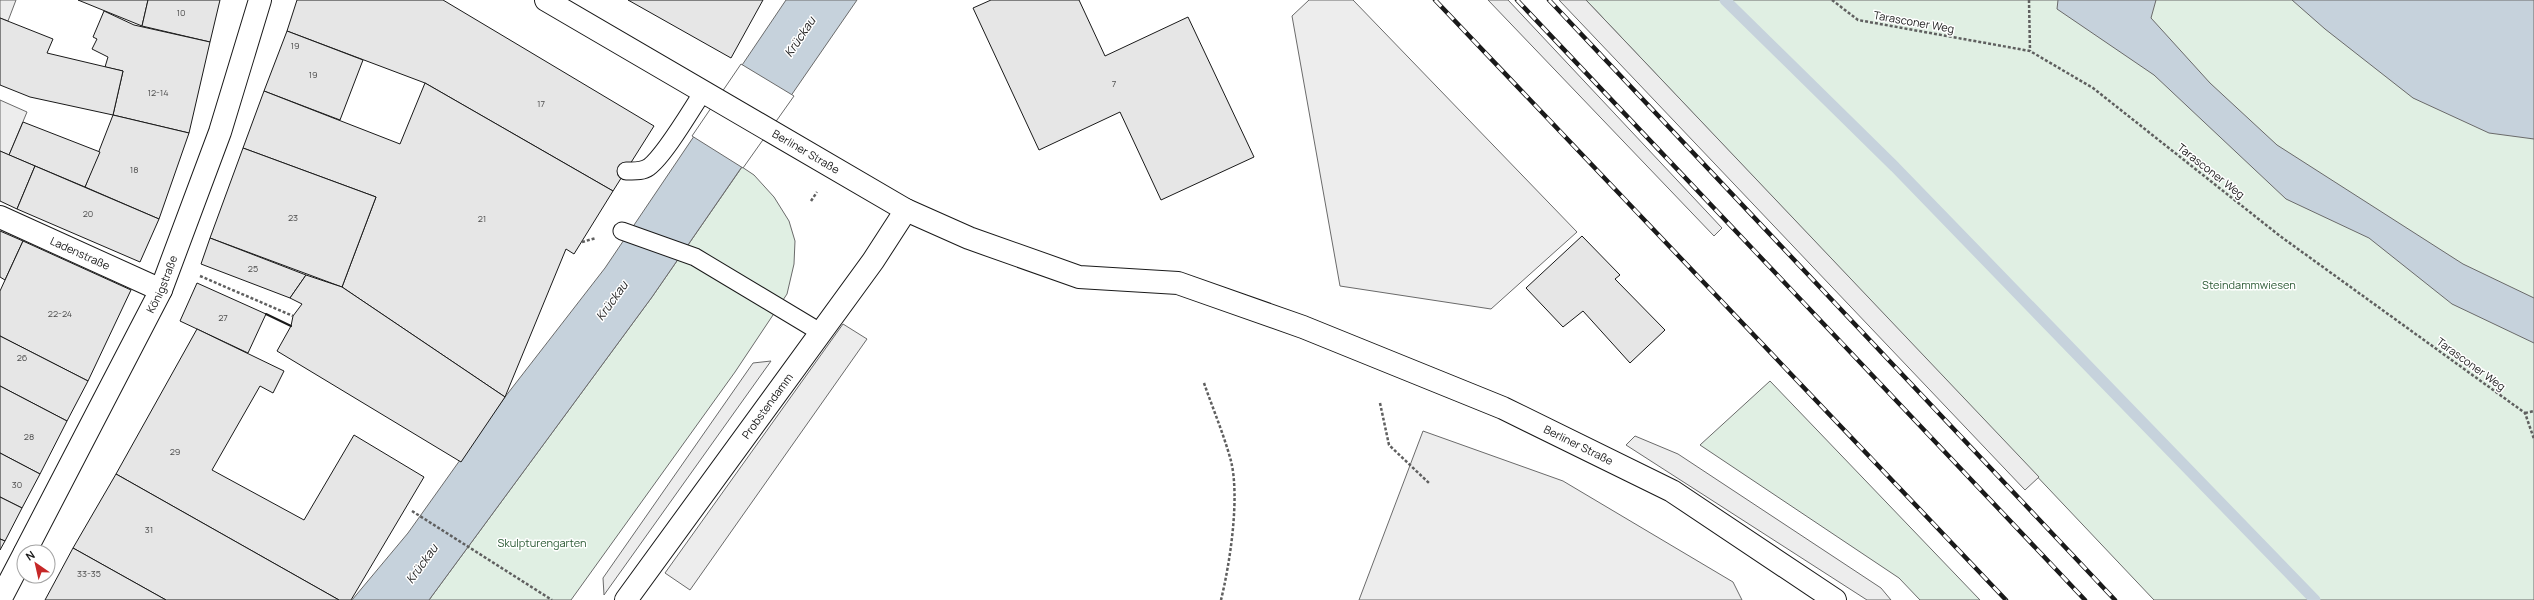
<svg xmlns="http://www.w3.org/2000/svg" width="2534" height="600" viewBox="0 0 2534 600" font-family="Manrope,sans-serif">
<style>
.green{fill:#e0efe3;stroke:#6a6a6a}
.parking{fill:#ededed;stroke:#6a6a6a}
.water{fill:#c6d2dc;stroke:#6a6a6a}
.pier{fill:#fff;stroke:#6a6a6a}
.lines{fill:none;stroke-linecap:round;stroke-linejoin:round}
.stream{stroke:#c6d2dc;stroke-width:11}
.building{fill:#e6e6e6;stroke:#1a1a1a}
.service-casing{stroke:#1a1a1a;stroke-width:19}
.pedestrian-casing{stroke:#1a1a1a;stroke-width:24}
.minor-casing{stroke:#1a1a1a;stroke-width:24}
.primary-casing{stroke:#1a1a1a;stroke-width:24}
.path{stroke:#5f5f5f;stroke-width:2.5;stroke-dasharray:3 2;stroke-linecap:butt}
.service{stroke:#fff;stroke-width:17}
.pedestrian{stroke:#fff;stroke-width:22}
.minor{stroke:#fff;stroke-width:22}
.primary{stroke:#fff;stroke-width:22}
.rail-casing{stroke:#1a1a1a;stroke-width:4.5}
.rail{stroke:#fff;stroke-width:3;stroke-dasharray:9;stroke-linecap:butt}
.wall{stroke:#1a1a1a;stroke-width:2}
.labels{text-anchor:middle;stroke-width:3;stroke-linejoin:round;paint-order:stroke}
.number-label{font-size:9px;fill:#4d4d4d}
.street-label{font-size:11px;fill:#1a1a1a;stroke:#fff}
.park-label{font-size:11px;fill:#2b5a34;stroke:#fff}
.water-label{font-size:12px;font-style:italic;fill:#1a1a1a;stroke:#fff}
</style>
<rect width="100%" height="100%" fill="#fff"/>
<!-- green -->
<g class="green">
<path d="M1586,0H2534V600H2154Z"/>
<path d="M742,167L754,175L774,197L789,221L795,241L794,264L787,294L735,372L571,600H429L652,297Z"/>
<path d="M1770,381L1980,600H1920L1899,578L1700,445Z"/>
</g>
<!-- parking -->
<g class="parking">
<path d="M0,0H16L8,21L0,18Z"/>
<path d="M1309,0H1353L1577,232L1491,309L1340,286L1292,16Z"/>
<path d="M1488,0H1508L1722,228L1714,236Z"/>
<path d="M1559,0H1586L2039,477L2025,490Z"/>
<path d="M0,100L27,112L9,155L0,151Z"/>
<path d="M843,324L867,339L690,590L665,573Z"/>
<path d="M771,361L604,595L603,578L753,363Z"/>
<path d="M1423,431L1563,481L1733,582L1742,600H1359Z"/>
<path d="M1635,436L1678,454L1881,588L1891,600H1867L1626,445Z"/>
</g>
<!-- water -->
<g class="water">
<path d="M786,0H857L652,297L429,600H352L408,533L505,397L605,268Z"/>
<path d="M2058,0H2156L2151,18L2210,83L2277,145L2463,264L2534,298V343L2452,304L2369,238L2286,199L2154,75L2057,9Z"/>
<path d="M2292,0H2534V139L2489,133L2413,98L2325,29Z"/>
</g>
<!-- pier -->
<path class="pier" d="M741,64L794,96L743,168L692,136Z"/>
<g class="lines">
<!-- stream -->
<path class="stream" d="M1725,0L1895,167L2315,600"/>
</g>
<!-- building -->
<g class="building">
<path d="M78,0H148L142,26Z"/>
<path d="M148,0H220L210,42L142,26Z"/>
<path d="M297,0H443L654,126L613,191L425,83L287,31Z"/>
<path d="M628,0H763L731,58Z"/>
<path d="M991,0H1079L1105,56L1188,17L1254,157L1161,200L1120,112L1039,150L973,8Z"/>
<path d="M104,11L134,25L210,42L189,133L113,115L123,71L105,67L108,57L92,49L97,39L93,37Z"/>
<path d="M0,18L53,39L47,53L123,71L113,115L30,97L0,85Z"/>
<path d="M287,31L363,60L340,120L264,91Z"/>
<path d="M425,83L613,191L574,254L566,249L505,397L342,287L376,197L243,148L264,91L400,144Z"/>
<path d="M113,115L189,133L159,219L85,187Z"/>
<path d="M23,122L100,152L85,187L9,155Z"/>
<path d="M243,148L376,197L342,287L210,238Z"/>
<path d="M0,151L35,166L17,209L0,201Z"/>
<path d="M35,166L159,219L140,262L17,209Z"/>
<path d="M0,231L23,241L5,280L0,277Z"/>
<path d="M1582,236L1620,275L1615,279L1665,330L1630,363L1583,311L1563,327L1526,288Z"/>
<path d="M210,238L306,275L290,298L201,264Z"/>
<path d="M23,241L131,290L88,381L0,336V291Z"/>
<path d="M306,275L342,287L505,397L461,462L277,351L291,326L293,316L302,304L290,298Z"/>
<path d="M197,283L266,314L248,353L180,321Z"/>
<path d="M197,329L284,371L273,393L260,386L212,470L304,520L354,435L424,477L351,600H339L116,474Z"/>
<path d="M0,336L88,381L67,421L0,386Z"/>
<path d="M0,386L67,421L40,474L0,453Z"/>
<path d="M0,453L40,474L22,508L0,497Z"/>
<path d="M116,474L339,600H166L73,548Z"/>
<path d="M0,497L22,508L5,541L0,539Z"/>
<path d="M0,539L5,541L0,550Z"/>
<path d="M73,548L166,600H45Z"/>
</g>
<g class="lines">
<!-- service casing -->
<g class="service-casing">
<g id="service">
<path d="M626,171C634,171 642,172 649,167C665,155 691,110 703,92"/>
<path d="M622,231L695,257L820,332"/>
</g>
</g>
<!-- pedestrian casing -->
<g class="pedestrian-casing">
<g id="pedestrian">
<path id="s1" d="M0,217L161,290"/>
<path id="s2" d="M25,552L161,290L220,132L260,0"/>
<path d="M0,600L24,554"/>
</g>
</g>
<!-- minor casing -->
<g class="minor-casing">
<g id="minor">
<path id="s3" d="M626,600L873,261L906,210"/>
</g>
</g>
<!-- primary casing -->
<g class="primary-casing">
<g id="primary">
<path id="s4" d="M546,0L906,210L969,238L1079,277L1178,283L1303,327L1503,408L1672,491L1835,600"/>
</g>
</g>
<!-- path -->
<g class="path">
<path d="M1832,0L1858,20L2030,51L2093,88L2280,236L2525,413L2534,439"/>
<path d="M2029,0L2030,51"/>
<path d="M811,201L817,192"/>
<path d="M582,242L596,238"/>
<path d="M200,276L293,316"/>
<path d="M1204,383C1213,409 1224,435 1231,461C1240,498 1230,563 1221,600"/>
<path d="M1380,403L1389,445L1430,484"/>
<path d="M2525,413L2534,411"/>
<path d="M412,511L552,600"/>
</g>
<!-- service -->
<use href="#service" class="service"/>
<!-- pedestrian -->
<use href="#pedestrian" class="pedestrian"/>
<!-- minor -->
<use href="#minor" class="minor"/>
<!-- primary -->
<use href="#primary" class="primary"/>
<!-- rail casing -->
<g class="rail-casing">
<g id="rail">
<path d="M1435,0L2006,600"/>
<path d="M1517,0L2085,600"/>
<path d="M1549,0L2115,600"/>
</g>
</g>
<!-- rail -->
<use href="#rail" class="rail"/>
<!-- wall -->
<path class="wall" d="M266,314L291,326"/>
</g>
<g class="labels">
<!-- number labels -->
<g class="number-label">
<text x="181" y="16">10</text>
<text x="295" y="49">19</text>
<text x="313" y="78">19</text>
<text x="1114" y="87">7</text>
<text x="158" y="96">12-14</text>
<text x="541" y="107">17</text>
<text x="134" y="173">18</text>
<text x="88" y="217">20</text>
<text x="293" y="221">23</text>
<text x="482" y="222">21</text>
<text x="253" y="272">25</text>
<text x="60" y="317">22-24</text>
<text x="223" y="321">27</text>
<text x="22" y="361">26</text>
<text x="29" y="440">28</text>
<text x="175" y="455">29</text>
<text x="17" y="488">30</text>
<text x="149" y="533">31</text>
<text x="89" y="577">33-35</text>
</g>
<!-- street labels -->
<g class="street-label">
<text transform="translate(1914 22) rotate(10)" y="4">Tarasconer Weg</text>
<text dy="4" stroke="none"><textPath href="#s4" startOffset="301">Berliner Straße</textPath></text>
<text transform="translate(2211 171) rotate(38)" y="4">Tarasconer Weg</text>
<text dy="4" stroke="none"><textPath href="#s1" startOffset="88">Ladenstraße</textPath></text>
<text dy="4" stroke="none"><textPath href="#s2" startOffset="301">Königstraße</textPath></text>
<text transform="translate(2471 364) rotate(36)" y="4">Tarasconer Weg</text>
<text dy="4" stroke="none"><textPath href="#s3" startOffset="240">Probstendamm</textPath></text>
<text dy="4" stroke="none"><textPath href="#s4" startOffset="1134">Berliner Straße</textPath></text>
</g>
<!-- park labels -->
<g class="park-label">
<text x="2249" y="289">Steindammwiesen</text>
<text x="542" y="547">Skulpturengarten</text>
</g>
<!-- water labels -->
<g class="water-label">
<text transform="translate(800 37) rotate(-56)" y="4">Krückau</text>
<text transform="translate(612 301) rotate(-54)" y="4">Krückau</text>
<text transform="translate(422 564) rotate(-54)" y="4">Krückau</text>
</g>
</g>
<!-- north arrow -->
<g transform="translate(36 564) rotate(326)"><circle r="19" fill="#ffffff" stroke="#a3a3a3"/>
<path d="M0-3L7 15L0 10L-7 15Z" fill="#c62828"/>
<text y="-6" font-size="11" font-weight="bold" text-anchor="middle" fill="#1a1a1a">N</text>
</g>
</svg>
